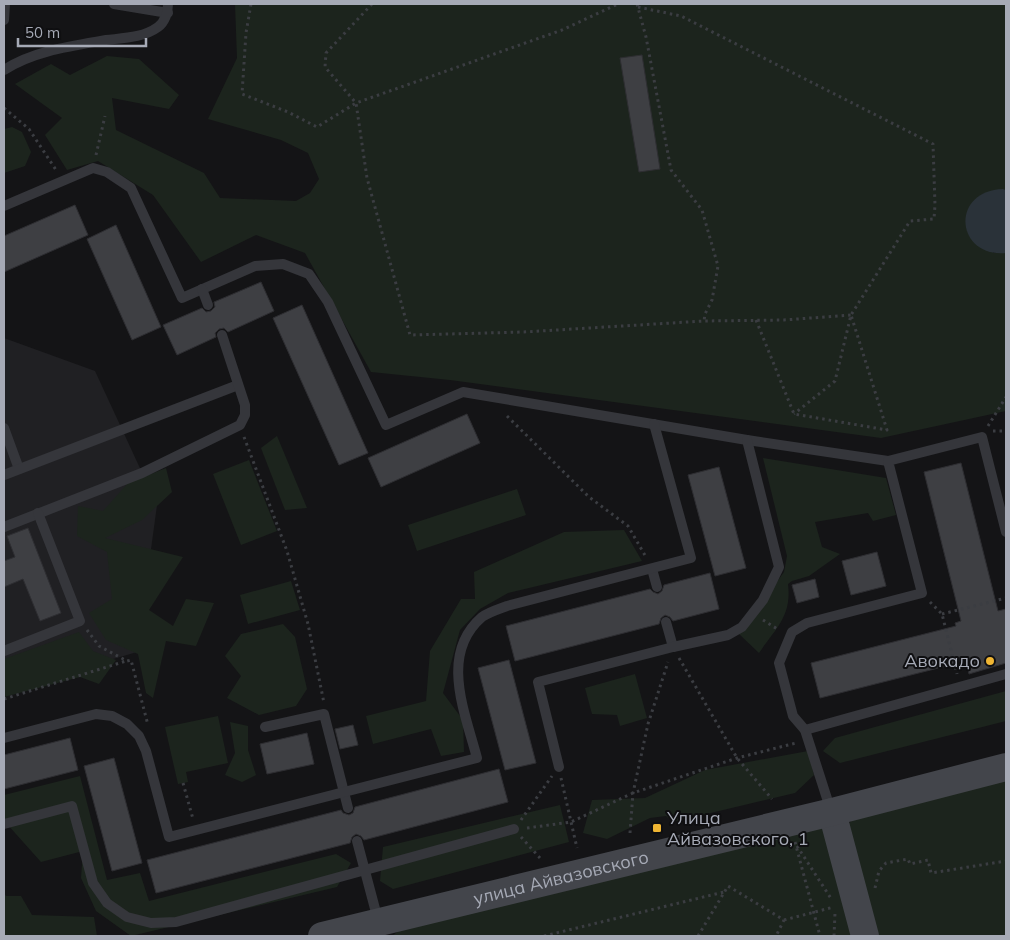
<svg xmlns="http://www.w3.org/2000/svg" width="1010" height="940" viewBox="0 0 1010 940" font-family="Mulish,sans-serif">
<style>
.built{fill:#202023}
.green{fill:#1c241d}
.water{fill:#2a3239}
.building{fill:#3e3f43;stroke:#2e2e32}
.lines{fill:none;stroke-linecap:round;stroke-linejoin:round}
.path{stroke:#3b3d42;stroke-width:3;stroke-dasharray:2.5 4;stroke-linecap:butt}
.service{stroke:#35363b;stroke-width:10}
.secondary{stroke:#43454b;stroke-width:28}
.poi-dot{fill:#efb533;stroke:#0f0f11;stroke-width:2}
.labels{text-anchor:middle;stroke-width:4;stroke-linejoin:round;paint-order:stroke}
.poi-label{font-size:18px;fill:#a6aab6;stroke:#0f0f11;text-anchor:end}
.street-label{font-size:18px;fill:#a6aab6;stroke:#0f0f11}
</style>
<rect width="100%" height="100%" fill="#141416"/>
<!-- built -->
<path class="built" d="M4,338L95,371L157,505L137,652L4,691Z"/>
<!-- green -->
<g class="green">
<path d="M235,4H1006V190L1003,189L993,253H1006V411L881,438L450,380L371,372L305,253L256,235L201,262L153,195L98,161L67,170L45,135L62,118L15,84L51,64L70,75L107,56L139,59L179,95L169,109L112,98L116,130L204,173L220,198L296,201L310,193L319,179L308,153L281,140L208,119L237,58Z"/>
<path d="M12,127L22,132L31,152L25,166L4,173V129Z"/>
<path d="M277,436L307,508L285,510L261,448Z"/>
<path d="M763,458L886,478L896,515L873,521L868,513L815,522L822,547L840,554L809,576L792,581L788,584C792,616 776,628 759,653L739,634L784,572L787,556Z"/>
<path d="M249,460L277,531L241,545L213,474Z"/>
<path d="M166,468L172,492L142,520L105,538L183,557L149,610L173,626L186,599L214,603L196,646L166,641L153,698L146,693L138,654L106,640L89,613L112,599L107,552L77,536L78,506L103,511L128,483Z"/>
<path d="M517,489L526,515L417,551L408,525Z"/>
<path d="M624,530L642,561L508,593L480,609L460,630L443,693L463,720L464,752L441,756L431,729L373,744L366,716L426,701L430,651L461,599H475L474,572L564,532Z"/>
<path d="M291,581L300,610L248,624L240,595Z"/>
<path d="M283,624L295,637L307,689L296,706L259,715L227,698L241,676L225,656L241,634Z"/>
<path d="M79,632L93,651L116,660L99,684L80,677L4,697V659Z"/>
<path d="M635,674L647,718L620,726L617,715L592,714L585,688Z"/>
<path d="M1006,691V721L840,763L823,751L835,738Z"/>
<path d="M218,716L228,763L186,772L188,782L178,784L165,727Z"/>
<path d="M230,722L248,726V750L256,775L242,782L225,775L235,753Z"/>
<path d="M808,751L814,775L795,793L673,822L666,816L650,818L607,839L583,833L592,800L645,798L705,770Z"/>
<path d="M1006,775V936H876L847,826L855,816Z"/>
<path d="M80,776L107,880L140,873L149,901L336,854L351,863L337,887L131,936L96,911L81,878L83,851L41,862L7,824L4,826V795Z"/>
<path d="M560,805L569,842L393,889L380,881L383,847Z"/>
<path d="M822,824L857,936H392L405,926Z"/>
<path d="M4,893L6,896H21L32,915L94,917L97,936H4Z"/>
</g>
<!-- water -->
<path class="water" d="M1003,189L1006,190V253C956,258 949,191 1003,189Z"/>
<!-- building -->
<g class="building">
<path d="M642,55L660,169L639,172L620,58Z"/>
<path d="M75,205L88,235L4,272V236Z"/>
<path d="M116,225L161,327L132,340L87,239Z"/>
<path d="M261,282L274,311L228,332L224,328L219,329L215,333L216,337L177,355L163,325L202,308L206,312L211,311L215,307L214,302Z"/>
<path d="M302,305L368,453L339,465L273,318Z"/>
<path d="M467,414L480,443L381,487L368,458Z"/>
<path d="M961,463L998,611L1006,609V663L969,674L966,661L820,698L811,663L956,626L955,623L961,621L924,472Z"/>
<path d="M719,467L746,568L715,576L688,475Z"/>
<path d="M28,528L61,613L40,621L23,579L4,587V561L15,557L7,536Z"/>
<path d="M877,552L886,586L851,595L842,561Z"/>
<path d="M710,573L719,609L673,621L670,617L665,615L661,618L659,624L515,661L506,626L650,589L653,592L658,594L662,591L664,585Z"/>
<path d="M815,579L819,597L797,603L792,585Z"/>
<path d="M509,660L536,763L505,770L478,668Z"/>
<path d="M353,725L358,745L340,749L335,729Z"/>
<path d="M307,733L314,764L267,774L260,744Z"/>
<path d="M70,738L78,770L4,789V755Z"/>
<path d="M114,758L142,863L112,871L84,766Z"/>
<path d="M499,769L508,802L364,840L361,836L356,834L352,837L350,843L156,893L147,860L341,810L343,813L349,815L353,813L355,807Z"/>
</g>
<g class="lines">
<!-- path -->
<g class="path">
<path d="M251,4L246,33L242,94L288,112L317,127L356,103L562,30L618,4"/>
<path d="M372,4L326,53L325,67L356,103L367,178L410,335L524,332L704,321L784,320L851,315"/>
<path d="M637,4L646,37L671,170L702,210L718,266L712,300L705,314L704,321"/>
<path d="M638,7L681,16L933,144L935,205L934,219L910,221L851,315L835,381L794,414"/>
<path d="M4,108L29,129L56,170"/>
<path d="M96,155L105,116"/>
<path d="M756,320L794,414L887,430L851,315"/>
<path d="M507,416L589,497L628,526L646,557"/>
<path d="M988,426L1006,397"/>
<path d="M993,431H1006"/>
<path d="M244,437L287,551L308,624L324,703"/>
<path d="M930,602L942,614L957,674"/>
<path d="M942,614L1006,598"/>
<path d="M763,620L779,630"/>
<path d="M87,630L99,646L127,661L131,660L148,725"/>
<path d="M679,658L737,758L772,799"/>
<path d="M4,699L126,661"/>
<path d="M561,778L577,848"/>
<path d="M183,783L193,819"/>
<path d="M521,820L552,776"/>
<path d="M527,828L571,822L633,793L737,758L796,743"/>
<path d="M630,833L633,793L648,724L668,662"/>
<path d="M521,837L540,858"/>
<path d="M795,842L820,936"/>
<path d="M797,846L832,900"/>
<path d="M875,888L879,871L886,863L908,859L910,864L928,860L931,873L1006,861"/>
<path d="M784,920L834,907"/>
<path d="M544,936L724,892"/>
<path d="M698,936L728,886L784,920L776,936"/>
<path d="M834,936L835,913"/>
</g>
<!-- service -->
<g class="service">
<path d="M114,4L168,13"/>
<path d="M4,20L5,4"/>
<path d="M4,70C33,51 71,46 106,40C123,38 143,38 158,27C165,22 168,12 168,4"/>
<path d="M4,206L93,168L107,172L131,188L182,298L255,266L283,264L309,274L328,302L386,425L463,392L747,440L888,461"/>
<path d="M202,289L208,305"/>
<path d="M4,428L19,469"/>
<path d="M4,475L238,385"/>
<path d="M4,527L142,473L240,425L245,415V405L222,335"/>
<path d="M652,569L657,587"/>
<path d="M666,622L673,647"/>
<path d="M4,651L80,621L38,513"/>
<path d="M265,727L324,714L348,808"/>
<path d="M805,730L1006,674"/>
<path d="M4,738L96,714L112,716L127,724L139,736L146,751L169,837L477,758C465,712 439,654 482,617C489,612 499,609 507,606L691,558L654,424"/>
<path d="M559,767L538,682L673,647L728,635L742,627L763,600L779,567L747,440"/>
<path d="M831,811L805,730L793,716L779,663L792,632L807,623L922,593L888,461L982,437L1006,532"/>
<path d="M4,824L72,806L93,883L107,903L127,917L151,923L176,922L514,829"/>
<path d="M357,841L378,920"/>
</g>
<!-- secondary -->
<g class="secondary">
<path d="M832,812L865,936"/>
<path id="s1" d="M322,936L832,812L1006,767"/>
</g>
</g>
<!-- markers -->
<g class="poi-dot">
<circle cx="990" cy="661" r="5"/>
<rect x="652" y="823" width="10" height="10" rx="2.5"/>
</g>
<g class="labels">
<!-- poi labels -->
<g class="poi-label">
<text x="980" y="667">Авокадо</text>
<text x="667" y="824" text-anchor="start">Улица<tspan x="667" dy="21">Айвазовского, 1</tspan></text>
</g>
<!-- street labels -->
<g class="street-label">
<text dy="6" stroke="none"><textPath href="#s1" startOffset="246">улица Айвазовского</textPath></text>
</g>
</g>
<!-- border -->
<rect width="1010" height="940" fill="none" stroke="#a6aab6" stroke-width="10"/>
<!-- scale -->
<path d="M18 38v8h128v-8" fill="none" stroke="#a6aab6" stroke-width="2.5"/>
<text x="25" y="38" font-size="15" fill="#a6aab6" stroke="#0f0f11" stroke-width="4" paint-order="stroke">50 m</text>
</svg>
